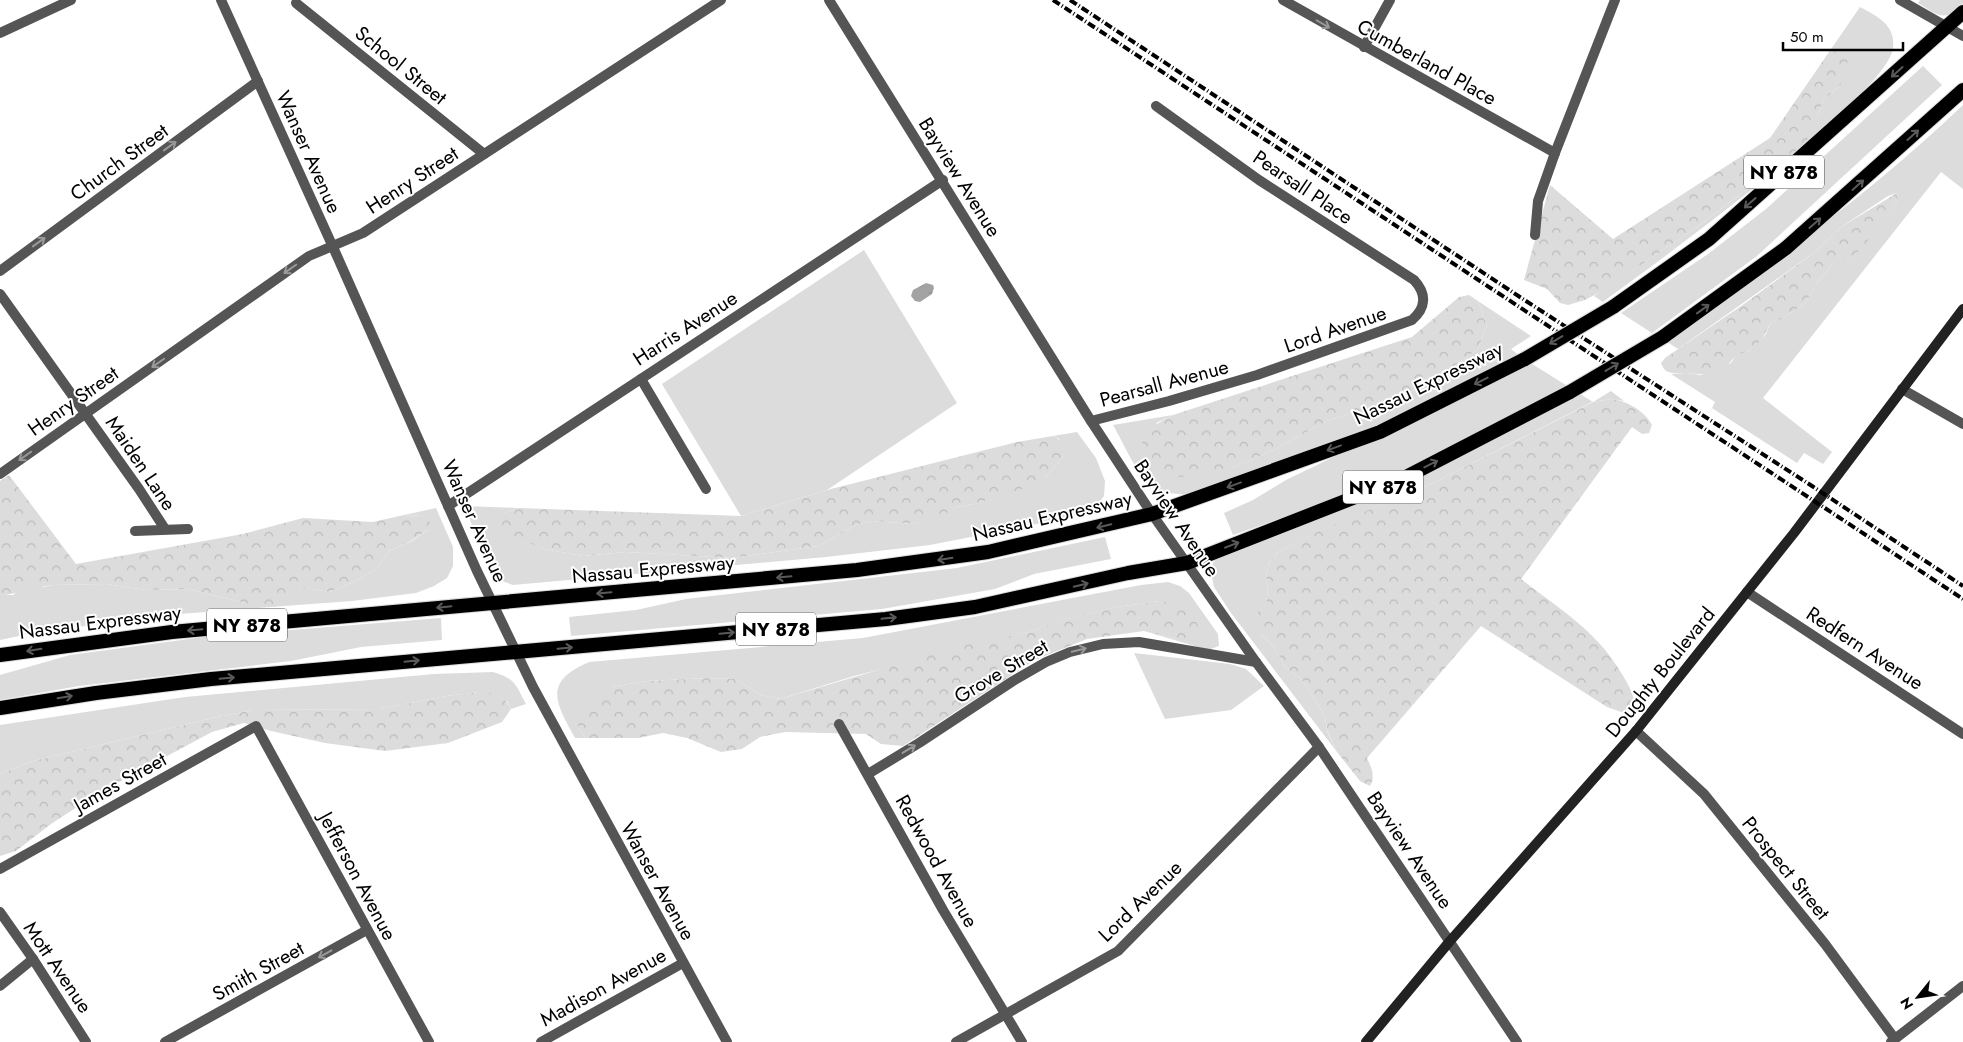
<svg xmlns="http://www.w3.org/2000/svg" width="1963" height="1042" viewBox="0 0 1963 1042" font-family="Jost,sans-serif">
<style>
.green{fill:#dcdcdc}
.forest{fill:url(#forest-crowns)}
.water{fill:url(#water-ripples)}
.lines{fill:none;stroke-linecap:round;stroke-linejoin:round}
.trunk-casing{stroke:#dbdbdb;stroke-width:16}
.minor{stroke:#555;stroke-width:10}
.tertiary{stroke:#555;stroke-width:10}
.secondary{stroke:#222;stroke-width:10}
.trunk{stroke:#000;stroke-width:14}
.rail{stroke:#000;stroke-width:4;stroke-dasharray:8 2.5 1 2.5;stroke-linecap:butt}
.trunk-bridge-casing{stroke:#dbdbdb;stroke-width:16;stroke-linecap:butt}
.trunk-bridge{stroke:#000;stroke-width:14}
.oneway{stroke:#999}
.oneway2{stroke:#595959}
.labels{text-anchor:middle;stroke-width:4;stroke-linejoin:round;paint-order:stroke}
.shield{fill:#fff;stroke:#4c4c4c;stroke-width:1}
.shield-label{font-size:19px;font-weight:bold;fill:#000}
.street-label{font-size:20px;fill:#000;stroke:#fff}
</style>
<defs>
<pattern id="forest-crowns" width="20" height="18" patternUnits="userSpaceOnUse" patternTransform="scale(1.25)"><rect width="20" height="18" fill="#dcdcdc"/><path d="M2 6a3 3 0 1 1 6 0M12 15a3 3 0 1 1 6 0" fill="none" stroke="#bbb"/></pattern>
<pattern id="water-ripples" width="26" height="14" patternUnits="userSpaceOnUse" patternTransform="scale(1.25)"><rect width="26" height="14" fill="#a3a3a3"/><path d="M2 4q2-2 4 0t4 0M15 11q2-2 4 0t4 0" fill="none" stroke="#8b8b8b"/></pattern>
</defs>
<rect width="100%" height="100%" fill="#fff"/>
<!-- green -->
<g class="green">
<path d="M1920,0H1963V3C1945,23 1939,16 1918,3Z"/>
<path d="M1860,7C1877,16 1896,25 1893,48C1887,96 1652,266 1603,302L1594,296L1693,230L1795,153L1818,115L1824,99L1840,86L1836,50L1827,55Z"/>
<path d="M1923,66L1942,85L1757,256L1652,333L1621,313L1708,254L1766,209Z"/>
<path d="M1963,105V189L1941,172L1763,398L1832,452L1823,464L1804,453L1797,463L1712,408L1715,402L1671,374L1686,373L1701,375L1731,363L1737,354L1749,351L1766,334L1771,322L1781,319L1796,310L1806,302L1817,283L1834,262H1847L1861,248L1898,201L1897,193L1888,196L1841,227L1815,252L1678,349L1664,340C1768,267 1871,193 1963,105Z"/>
<path d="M864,250L957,403L827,490L741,516L662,384Z"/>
<path d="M1478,301L1531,336L1511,349L1520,356L1363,434L1194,494C1180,495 1159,494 1148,484C1138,475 1121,439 1113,425L1173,415L1156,423L1233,468L1274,450L1327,421L1352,413L1390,403L1438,377L1478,349L1487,326Z"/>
<path d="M1529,362L1569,387L1401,476L1233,535L1224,513L1253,500L1286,480Z"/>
<path d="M1611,391L1624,401L1612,399L1592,402L1435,482L1322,530L1278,552L1269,562L1266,576L1268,589L1266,604L1257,614L1261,634L1274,647L1285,667L1303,681L1325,716L1327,731L1337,752L1231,613L1214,587L1211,572L1213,563L1219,556L1577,392L1593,402Z"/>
<path d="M1077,432L1096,458L1105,481L1104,496L1097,505L1086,512L1062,519L930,545L826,557L513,585L502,581L489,565L464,506L519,508L504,513L522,539L544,549L583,556L626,552L732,558L819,546L856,525L873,521L914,524L942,515L957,507L979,503L1001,495L1046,477L1064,456L1059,439L1053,436Z"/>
<path d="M436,508L453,547V566L447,578L434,586L416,593L352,601L179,614L38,632L0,640V595H13L28,582L44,587L52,585L106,584L146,590L188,589L245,603L294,595L306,588L329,592L356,581L376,569L389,551L412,541L429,529L423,516L404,515Z"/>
<path d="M1105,537L1111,559L1034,574L995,589L882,609L571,636L569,617L636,610L686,599L957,568Z"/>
<path d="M1168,582L1180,586L1189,593L1218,634L1219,646L1208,650L1144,631L1178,639L1159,601L1117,607L1068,619L1025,633L854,676L780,699L761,695L735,679L709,678L646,681L611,687L578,728L586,738H575C555,702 543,682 589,662L863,638L1141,585Z"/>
<path d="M441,618L442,640L361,647L291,661L79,686L0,700V675L70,655L204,637Z"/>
<path d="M1134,653L1230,664L1246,669L1264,686L1231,710L1165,719Z"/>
<path d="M493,672C516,679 515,684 526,704L511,709L507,701L478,692L446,696L380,709L253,710L217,717L33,761L0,774V725L185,697L434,674Z"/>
</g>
<!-- forest -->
<g class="forest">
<path d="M1836,50L1843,51L1848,60L1840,86L1824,99L1810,136L1795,153L1693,230L1602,291L1585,300L1568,305L1560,303L1547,289L1524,280L1550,185L1613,239L1770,138L1827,55Z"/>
<path d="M1897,193L1898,201L1862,248L1847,262H1834L1817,283L1806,302L1796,310L1781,319L1771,322C1766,333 1761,342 1750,350C1746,353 1740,352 1736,356C1730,362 1724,370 1715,373C1704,376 1694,373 1684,373C1673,373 1665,375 1661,363L1665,358L1744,304L1815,252L1841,227Z"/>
<path d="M1469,295L1478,301L1487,326L1478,349L1438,377L1390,403L1352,413L1327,421L1274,450L1233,468L1192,476L1168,478L1153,470L1146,458L1142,443C1150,428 1158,422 1173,415L1412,337L1459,297Z"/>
<path d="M1612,399C1627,401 1645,411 1652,425L1649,433L1642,434L1632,427L1521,579C1560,610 1595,629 1622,674C1628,684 1636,697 1634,709L1627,714L1607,707L1481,626L1367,758C1371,767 1376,776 1370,786L1360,781L1337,752L1327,730L1325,716L1303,681L1285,667L1274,647L1261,634L1255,623L1256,614L1266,604L1268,589L1266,576L1269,562L1278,552L1321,530L1435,482L1593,402Z"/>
<path d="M1053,436C1062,440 1063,446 1064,456L1046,477L1031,486L979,503L957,507L942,516L914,524L873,521L856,525L819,546L732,558L626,552L583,556L544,549L497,529L504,513L519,508L741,516L827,490L1017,442Z"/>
<path d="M9,475L76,564L243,534L303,518L373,522L404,515L423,516L432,524L429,529L411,541L389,551L376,569L356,581L329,592L306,588L275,607L245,603L188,589L146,590L106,584L52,585L35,588L28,583C20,593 12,595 0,595V481Z"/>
<path d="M1159,601C1181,605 1193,609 1200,631L1192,638L1178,639L1144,631L1087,639L1035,660L903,746L881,744L866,734L785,732L760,737L742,749L721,752L687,738L663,733L638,738H586L578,728V717L590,700L611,687L646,681L709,678L735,679L761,695L780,699L952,648L1025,633L1067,619L1117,607Z"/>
<path d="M478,692C495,693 503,693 511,709L502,722L448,743L385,751L325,743L271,731L244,723L212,732L100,792L51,824L16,851L0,856V774L33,761L217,717L253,710L380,709L446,696Z"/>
</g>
<!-- water -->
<path class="water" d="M926,283L933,285L934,288L932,294L920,302L915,301L911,296L913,290Z"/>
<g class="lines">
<!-- trunk casing -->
<g class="trunk-casing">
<g id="trunk">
<path d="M1613,307L1709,239L1963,12"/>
<path d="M1663,337L1786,248L1963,90"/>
<path d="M0,655L172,632L857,570L988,552L1152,514L1380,432L1525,359"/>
<path d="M0,708L96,693L211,679L886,619L975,607L1128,573L1187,563L1404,478L1570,392"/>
</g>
</g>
<!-- minor -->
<g class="minor">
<path d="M221,0L333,247L477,571L533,687L727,1042"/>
<path d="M1283,0L1555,153"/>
<path d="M296,3L484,154"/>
<path d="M0,33L71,0"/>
<path d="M1364,47L1390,0"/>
<path d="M1535,235L1538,201L1555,153L1615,0"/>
<path d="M0,271L258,81"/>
<path d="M0,294L139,489L165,529"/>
<path d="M641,379L706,489"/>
<path d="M1902,389L1963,424"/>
<path d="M1091,421L1169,401L1257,375L1412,320C1426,308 1427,294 1414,280L1259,180L1156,106"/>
<path d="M0,474L309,256L363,233L721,0"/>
<path d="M448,506L943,180"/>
<path d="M135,531L188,529"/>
<path d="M839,724L943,910L1022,1042"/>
<path d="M1636,731L1704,794L1825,944L1895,1039"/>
<path d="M868,774L919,743L1013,681L1046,662L1070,652L1103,644L1139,642L1256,662"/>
<path d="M0,869L256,726L429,1042"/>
<path d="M0,986L33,959"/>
<path d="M165,1042L367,930"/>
<path d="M541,1042L683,963"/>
<path d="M956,1042L1118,951L1319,747"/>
<path d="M1891,1042L1963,986"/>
</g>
<!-- tertiary -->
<g class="tertiary">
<path d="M829,0L1091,421L1152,514L1256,662L1319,747L1517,1042"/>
<path d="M1900,0L1963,36"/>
<path d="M1747,592L1963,734"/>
<path d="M0,912L33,959L86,1042"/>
</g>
<!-- secondary -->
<path class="secondary" d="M1366,1042L1450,941L1636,731L1794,533L1963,309"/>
<!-- trunk -->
<use href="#trunk" class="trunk"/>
<!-- rail -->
<g class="rail">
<path d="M1053,0L1963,599"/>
<path d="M1070,0L1526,301L1812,486L1963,586"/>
</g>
<!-- trunk-bridge casing -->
<g class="trunk-bridge-casing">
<g id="trunk-bridge">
<path d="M1525,359L1613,307"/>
<path d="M1570,392L1663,337"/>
</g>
</g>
<!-- trunk-bridge -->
<use href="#trunk-bridge" class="trunk-bridge"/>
</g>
<!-- one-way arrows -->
<defs><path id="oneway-shaft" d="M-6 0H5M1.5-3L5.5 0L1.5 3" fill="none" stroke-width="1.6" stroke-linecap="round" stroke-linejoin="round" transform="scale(1.25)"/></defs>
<g class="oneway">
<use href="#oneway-shaft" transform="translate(1323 24) rotate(30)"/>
<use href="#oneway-shaft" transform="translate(170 146) rotate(-36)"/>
<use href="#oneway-shaft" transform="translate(39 242) rotate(-36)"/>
<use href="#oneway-shaft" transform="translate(290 269) rotate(145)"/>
<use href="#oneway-shaft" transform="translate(158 363) rotate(145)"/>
<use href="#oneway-shaft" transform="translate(25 456) rotate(145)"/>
<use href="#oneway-shaft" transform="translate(1079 650) rotate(-14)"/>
<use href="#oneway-shaft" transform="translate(909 749) rotate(-31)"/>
<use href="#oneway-shaft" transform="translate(325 954) rotate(151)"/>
</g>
<g class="oneway2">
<use href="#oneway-shaft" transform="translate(1897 72) rotate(138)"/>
<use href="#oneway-shaft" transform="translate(1913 135) rotate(-42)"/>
<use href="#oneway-shaft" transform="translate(1858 185) rotate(-42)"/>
<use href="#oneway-shaft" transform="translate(1750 203) rotate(139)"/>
<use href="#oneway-shaft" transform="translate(1815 223) rotate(-41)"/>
<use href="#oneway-shaft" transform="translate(1703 309) rotate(-36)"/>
<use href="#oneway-shaft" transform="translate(1556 340) rotate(149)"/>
<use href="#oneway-shaft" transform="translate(1612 367) rotate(-31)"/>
<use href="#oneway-shaft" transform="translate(1481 381) rotate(153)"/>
<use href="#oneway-shaft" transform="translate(1334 448) rotate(160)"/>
<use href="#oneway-shaft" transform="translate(1431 464) rotate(-27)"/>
<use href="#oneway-shaft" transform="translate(1234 485) rotate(160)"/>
<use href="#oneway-shaft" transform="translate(1104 526) rotate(166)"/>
<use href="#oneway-shaft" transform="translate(1232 545) rotate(-21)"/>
<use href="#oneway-shaft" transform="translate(945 559) rotate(171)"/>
<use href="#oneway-shaft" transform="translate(784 577) rotate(175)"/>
<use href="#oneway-shaft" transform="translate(1081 585) rotate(-13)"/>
<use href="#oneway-shaft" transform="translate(604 593) rotate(175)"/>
<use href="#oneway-shaft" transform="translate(444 607) rotate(174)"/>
<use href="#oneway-shaft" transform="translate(889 618) rotate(-6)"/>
<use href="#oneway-shaft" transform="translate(195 630) rotate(175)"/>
<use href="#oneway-shaft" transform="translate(727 633) rotate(-5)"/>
<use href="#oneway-shaft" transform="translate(565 648) rotate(-5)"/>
<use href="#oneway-shaft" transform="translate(34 650) rotate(171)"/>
<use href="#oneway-shaft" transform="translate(412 661) rotate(-6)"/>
<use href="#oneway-shaft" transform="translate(227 678) rotate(-5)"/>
<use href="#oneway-shaft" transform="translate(65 697) rotate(-9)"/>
</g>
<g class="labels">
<!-- shield labels -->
<g class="shield">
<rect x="1744" y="155.5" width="80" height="33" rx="4"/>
<rect x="1343" y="470.5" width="80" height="33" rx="4"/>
<rect x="207" y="608.5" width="80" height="33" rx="4"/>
<rect x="736" y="612.5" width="80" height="33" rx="4"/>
</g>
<g class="shield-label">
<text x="1784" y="179">NY 878</text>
<text x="1383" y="494">NY 878</text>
<text x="247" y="632">NY 878</text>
<text x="776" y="636">NY 878</text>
</g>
<!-- street labels -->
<g class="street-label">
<text transform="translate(1427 62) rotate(29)" y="7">Cumberland Place</text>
<text transform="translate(401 65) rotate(39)" y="7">School Street</text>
<text transform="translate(309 152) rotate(66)" y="7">Wanser Avenue</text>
<text transform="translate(119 162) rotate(-36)" y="7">Church Street</text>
<text transform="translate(960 177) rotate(58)" y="7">Bayview Avenue</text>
<text transform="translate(412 180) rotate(-33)" y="7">Henry Street</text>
<text transform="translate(1303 187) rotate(34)" y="7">Pearsall Place</text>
<text transform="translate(685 328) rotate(-33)" y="7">Harris Avenue</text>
<text transform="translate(1335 329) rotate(-19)" y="7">Lord Avenue</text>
<text transform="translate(1164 383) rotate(-15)" y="7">Pearsall Avenue</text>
<text transform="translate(1428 383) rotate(-26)" y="7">Nassau Expressway</text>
<text transform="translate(73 401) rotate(-35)" y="7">Henry Street</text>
<text transform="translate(141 463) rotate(56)" y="7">Maiden Lane</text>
<text transform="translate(1052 516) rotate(-13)" y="7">Nassau Expressway</text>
<text transform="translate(1177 518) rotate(56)" y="7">Bayview Avenue</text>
<text transform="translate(475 521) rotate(66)" y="7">Wanser Avenue</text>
<text transform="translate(653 569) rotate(-5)" y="7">Nassau Expressway</text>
<text transform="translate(100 622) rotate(-7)" y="7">Nassau Expressway</text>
<text transform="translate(1865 648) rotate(33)" y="7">Redfern Avenue</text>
<text transform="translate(1001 671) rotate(-31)" y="7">Grove Street</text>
<text transform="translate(1660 672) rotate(-51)" y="7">Doughty Boulevard</text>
<text transform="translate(120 782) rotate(-29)" y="7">James Street</text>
<text transform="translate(1410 850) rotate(56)" y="7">Bayview Avenue</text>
<text transform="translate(937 861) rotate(61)" y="7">Redwood Avenue</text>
<text transform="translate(1786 868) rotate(51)" y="7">Prospect Street</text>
<text transform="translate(358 876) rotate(62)" y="7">Jefferson Avenue</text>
<text transform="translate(658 881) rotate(61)" y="7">Wanser Avenue</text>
<text transform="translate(1140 901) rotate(-44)" y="7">Lord Avenue</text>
<text transform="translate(58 967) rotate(56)" y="7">Mott Avenue</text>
<text transform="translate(258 971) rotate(-29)" y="7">Smith Street</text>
<text transform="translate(603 987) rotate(-29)" y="7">Madison Avenue</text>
</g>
</g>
<!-- north arrow -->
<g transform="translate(1918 997) rotate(240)" stroke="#ffffff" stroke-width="4" paint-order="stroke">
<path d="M0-4L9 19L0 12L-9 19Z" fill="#000000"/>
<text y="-8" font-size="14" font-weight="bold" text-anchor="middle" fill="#000000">N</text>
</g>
<!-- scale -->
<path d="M1783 42v8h120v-8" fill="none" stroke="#000000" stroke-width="2.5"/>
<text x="1790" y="42" font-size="15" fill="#000000" stroke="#ffffff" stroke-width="4" paint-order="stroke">50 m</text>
</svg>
